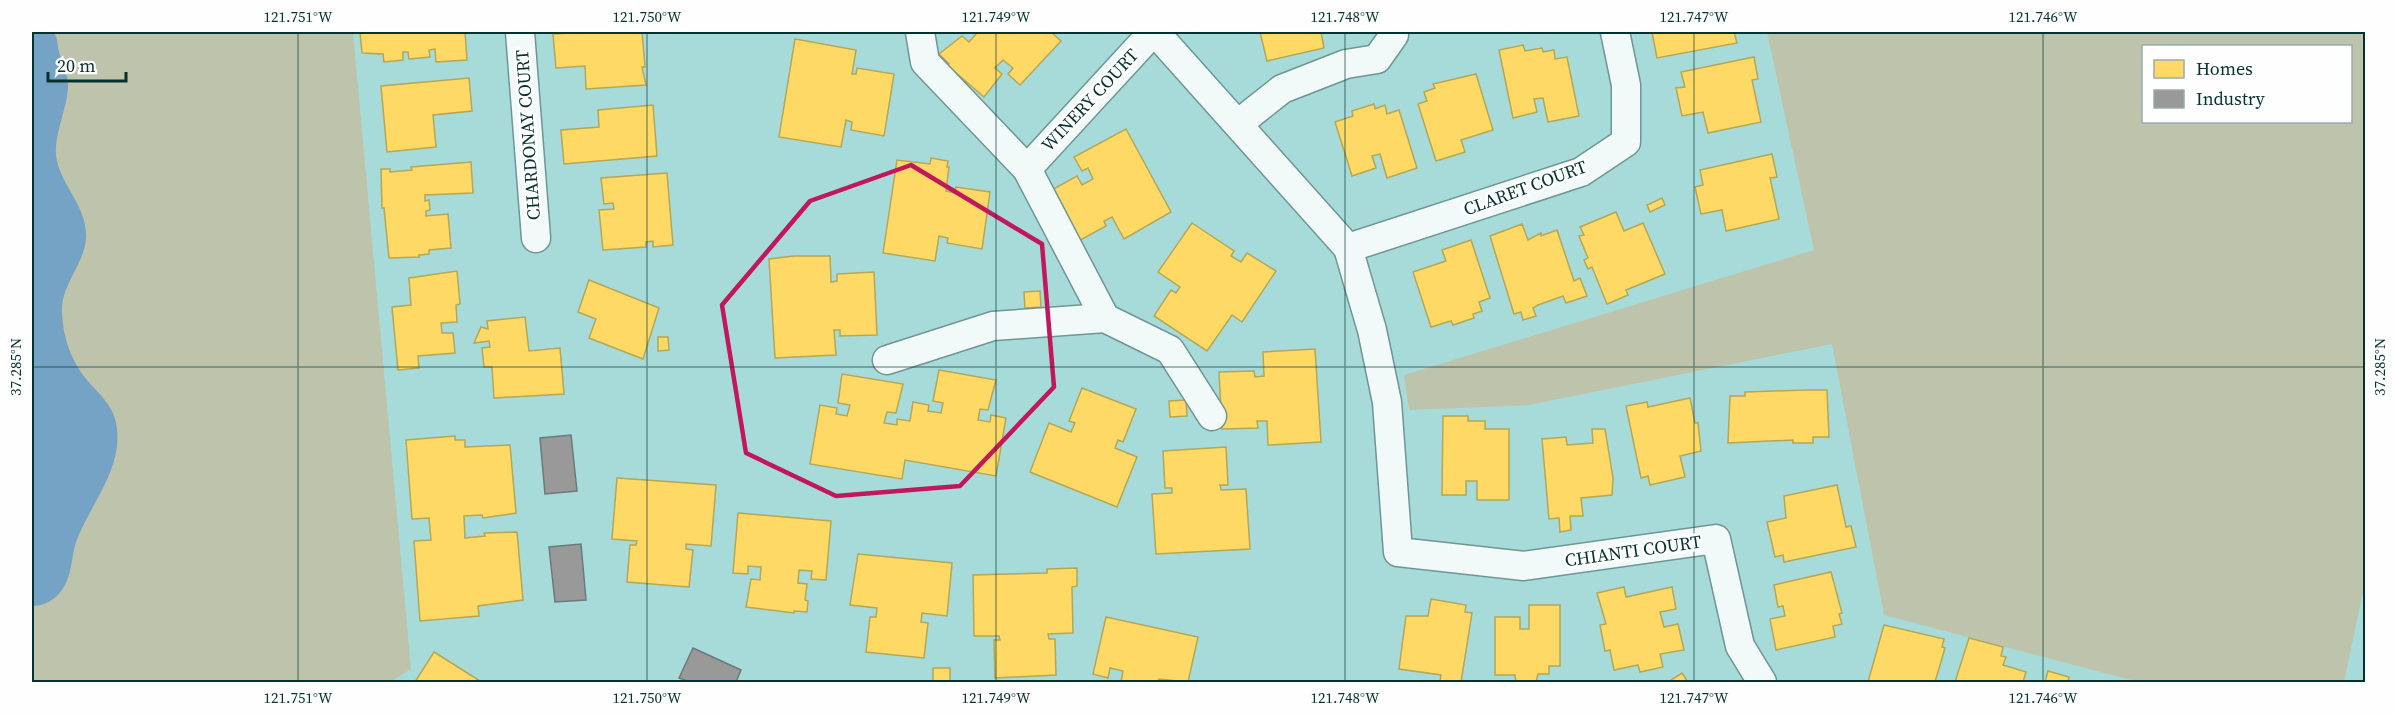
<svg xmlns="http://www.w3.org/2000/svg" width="2397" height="714" viewBox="0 0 2397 714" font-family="'Source Serif 4',serif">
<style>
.green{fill:#bec3ac;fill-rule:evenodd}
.water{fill:#74a3c5}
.homes{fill:#ffd966;stroke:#b4a756;stroke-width:1.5}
.industry{fill:#999;stroke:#6c7a7a;stroke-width:1.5}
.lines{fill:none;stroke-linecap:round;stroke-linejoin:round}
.street-casing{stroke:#6f9694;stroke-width:31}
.street{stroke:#f2faf9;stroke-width:28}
.marked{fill:none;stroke:#c2185b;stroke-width:4.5;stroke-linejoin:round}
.ticks{fill:none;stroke:#043231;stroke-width:1.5;stroke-opacity:0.45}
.labels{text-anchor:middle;stroke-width:6;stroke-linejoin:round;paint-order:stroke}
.street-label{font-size:18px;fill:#043231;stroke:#fefefe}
.neatline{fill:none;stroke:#043231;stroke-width:2}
.ticks-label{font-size:15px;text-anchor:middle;fill:#043231}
</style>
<rect width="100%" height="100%" fill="#a6dbd9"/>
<!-- green -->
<g class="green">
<path d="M32,32H353L411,669L390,682H32Z"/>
<path d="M1767,32H2365L2366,577L2344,682H2139L1884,615L1832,344L1529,405L1409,410L1404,375L1814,250ZM2144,46H2350V122H2144Z"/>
</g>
<!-- water -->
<path class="water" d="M37,32H53C58,38 57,41 58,48C61,62 69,73 68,88C67,108 54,135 56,155C59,185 88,205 86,239C84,264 61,285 62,312C63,337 70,359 86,379C98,393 113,405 116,423C125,467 90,504 76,542C71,558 72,576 62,590C55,600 44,606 32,606V35Z"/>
<!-- homes -->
<g class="homes">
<path d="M360,32H465L467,60L436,62L435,49L429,50L430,57L409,59L408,52H403V60L384,62L383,54L362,53Z"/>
<path d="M589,32H642L645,67H642L646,85L586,89L585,66L556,68L553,34Z"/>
<path d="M975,32H1051L1061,41L1020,85L1008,74L1013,68L1003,60L995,68L1002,74L984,97L948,66L949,64L939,54L962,36L969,42L977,33Z"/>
<path d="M1260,32H1321L1324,48L1267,61Z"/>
<path d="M1652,32H1734L1737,43L1657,58Z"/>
<path d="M795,39L856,50L852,74H856L857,68L894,74L884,136L851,130L852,122L846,120L841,147L779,137Z"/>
<path d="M1523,45L1525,51L1542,48L1543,52L1554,50L1555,59L1567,57L1579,116L1548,122L1543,98L1534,99L1537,112L1513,118L1499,50Z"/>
<path d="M1754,57L1758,79L1752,80L1761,122L1708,133L1703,112L1682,116L1676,88L1685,87L1681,72Z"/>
<path d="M1476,74L1493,130L1461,140L1465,152L1436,161L1418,104L1427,101L1424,92L1435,88L1433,84Z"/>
<path d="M469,78L472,111L433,115L436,147L387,152L381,86Z"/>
<path d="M1374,104L1375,109L1385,105L1387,114L1399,110L1417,168L1387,178L1380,154L1372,156L1376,168L1352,176L1335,122L1353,116L1352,111Z"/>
<path d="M653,105L657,156L564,164L561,130L599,127L598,110Z"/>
<path d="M1126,129L1171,212L1124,239L1112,217L1104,221L1106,226L1075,243L1048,192L1077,176L1082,185L1093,179L1088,168L1082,171L1074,157Z"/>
<path d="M1772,154L1777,177L1770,178L1779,219L1726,231L1722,210L1701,214L1695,187L1703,185L1700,170Z"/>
<path d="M931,158L948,161L947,167H949L946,191L955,193L956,187L990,192L982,249L947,243L948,238L939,236L935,261L883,253L897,160L930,164Z"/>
<path d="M471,162L473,193L425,195V201L429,200L430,210L426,211V216L448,214L451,248L429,250V254L419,255V257L389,258L384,208H382L381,169H390V172L412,170L411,167Z"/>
<path d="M667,173L673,245L653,247V241L646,242V247L603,250L599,210L614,209L613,203L604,204L601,178Z"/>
<path d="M1662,198L1665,205L1650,212L1647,205Z"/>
<path d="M1616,212L1624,231L1643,223L1665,274L1626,290L1628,295L1607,304L1592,267L1588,269L1584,260L1588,258L1579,236L1584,235L1580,227Z"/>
<path d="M1192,223L1234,251L1231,256L1241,262L1247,253L1276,271L1242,322L1232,315L1207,351L1154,316L1171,290L1176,293L1180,287L1158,272Z"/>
<path d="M1522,224L1528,240L1541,233V236L1557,230L1574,281L1580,278L1587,296L1566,303L1563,296L1538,305L1533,308L1536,316L1523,320L1521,312L1514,314L1490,236Z"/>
<path d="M1471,240L1490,298L1479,302L1482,311L1473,314L1474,318L1453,325L1451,321L1431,327L1413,272L1446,261L1442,250Z"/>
<path d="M794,256H830L831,282L837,281V274L874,272L877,335L840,336V330H834L836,355L775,358L769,259Z"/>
<path d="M457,271L460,304L456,305L457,322L441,323L442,333H453L455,353L418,356L419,368L398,370L392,307L411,305L409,278Z"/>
<path d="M589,280L659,308L643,359L589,338L596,319L578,312Z"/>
<path d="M1040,291L1041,307L1025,308L1024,292Z"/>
<path d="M525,317L529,351L560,348L564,394L494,398L492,367H484L482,348L490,347L489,341L474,343L481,327L488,329L487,321Z"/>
<path d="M658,337H668L669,350L658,351Z"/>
<path d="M1315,349L1321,442L1268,445L1267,421H1257L1258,428L1222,429L1219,372L1254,371L1255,377L1264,376L1263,352Z"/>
<path d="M939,370L996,380L988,410L980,409L978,420L990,422L991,415L1006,418L996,476L905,460L902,479L810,464L820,405L837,408L836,414L847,416L850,405L838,403L842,374L903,384L896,413L887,412L884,423L897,425V419L910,421L913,402L929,405L928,411L941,413L943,403L933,401Z"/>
<path d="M1082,388L1136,409L1123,442L1118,440L1115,448L1137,457L1117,507L1030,472L1049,423L1071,432L1075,423L1069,421Z"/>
<path d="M1807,390H1827L1829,437H1813V443H1793V440L1728,443L1730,396H1745V392Z"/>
<path d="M1690,398L1695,423H1698L1701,451L1680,456L1685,477L1650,485L1648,476L1641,478L1626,406L1647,402L1648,407Z"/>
<path d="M1186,400L1187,416L1170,417L1169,401Z"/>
<path d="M1443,416H1468V421H1485V429H1509V500H1477V481H1466V495H1442Z"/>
<path d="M1592,429H1605L1613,478L1612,495L1581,498L1583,516H1570L1571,530L1560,532L1559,518L1549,519L1542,439L1566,437L1567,445L1593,443Z"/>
<path d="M455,436V440H465V447L510,445L516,513L483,518L482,515L464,516L465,538L485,536L484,533L517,532L523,600L478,606L479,616L420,621L414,541L431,540L429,518L412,519L406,440Z"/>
<path d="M1226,447L1228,485H1220L1221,490L1246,489L1250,549L1156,554L1152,494L1172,493V488H1165L1163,451Z"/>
<path d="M617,478L716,485L711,546L686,544V549L693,550L689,587L627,582L630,545H636L637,541L612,539Z"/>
<path d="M1837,485L1846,527L1851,526L1856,547L1784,562L1783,555L1775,557L1767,522L1786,518L1784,496Z"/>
<path d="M738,513L831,521L826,580L811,579L812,571L799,570L798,583L807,584L805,600L808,601L807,612L794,611V613L746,607L751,579L760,580L761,567L748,566V574L733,573Z"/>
<path d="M858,554L952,563L947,616L922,613L921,622L928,623L924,658L866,652L870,617H876L877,608L850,605Z"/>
<path d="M1077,568V586L1072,587L1073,633L1048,634L1049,639H1055L1056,675L995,678L994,640H1000L999,636H974L973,575L1047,573V569Z"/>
<path d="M1831,572L1842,613L1839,614L1842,624L1833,626L1835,637L1776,650L1770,619L1785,616L1783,606L1778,607L1774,585Z"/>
<path d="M1624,587L1626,597L1672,587L1676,609L1660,612L1664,627L1678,624L1684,650L1660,654L1663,667L1640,672L1638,665L1614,670L1610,650L1605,651L1600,625L1606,624L1597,593Z"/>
<path d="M1431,599L1466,605L1465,612L1472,613L1461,682H1440L1441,675L1399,669L1406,616H1428Z"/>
<path d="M1529,605H1560V666H1549V674H1538L1536,682H1516L1515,675H1495V617H1520V629H1529Z"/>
<path d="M1106,617L1198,637L1188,682L1159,679L1158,682H1121L1123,671L1110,668L1108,678L1093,674Z"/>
<path d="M1884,625L1944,639L1942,647L1945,648L1935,682H1868Z"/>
<path d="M1969,638L2003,647L2001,656L2006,657L2003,665L2026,672L2023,682H1955Z"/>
<path d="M434,652L480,681L479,682H415Z"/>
<rect x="933" y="668" width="17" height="13"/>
<path d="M2048,671L2069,677L2068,682H2045Z"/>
<path d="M1682,673L1688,682H1668Z"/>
</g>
<!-- industry -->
<g class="industry">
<path d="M571,435L577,491L545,494L540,438Z"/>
<path d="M581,544L586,600L555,602L549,547Z"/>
<path d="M693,648L741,670L736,682H690L679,678Z"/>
</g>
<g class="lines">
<!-- street casing -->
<g class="street-casing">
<g id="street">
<path d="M520,32L536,238"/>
<path d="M920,32L925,62L1027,169L1105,318L1170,350L1212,416"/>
<path d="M1155,32L1348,248L1372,330L1387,402L1398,552L1524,566L1716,539L1740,646L1762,682"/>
<path d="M1238,124L1282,89L1346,64L1377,59L1394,35V32"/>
<path d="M1027,169L1153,32"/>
<path d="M1348,248L1581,172L1626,142V85L1615,32"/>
<path d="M887,360L993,326L1105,318"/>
</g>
</g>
<!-- street -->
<use href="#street" class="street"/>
</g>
<!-- marked area -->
<path class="marked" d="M911,165L1042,244L1054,387L960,486L836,496L746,453L722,305L810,201Z"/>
<!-- ticks -->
<path class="ticks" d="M298,32V682M647,32V682M996,32V682M1345,32V682M1694,32V682M2043,32V682M32,367H2366"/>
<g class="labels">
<!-- street labels -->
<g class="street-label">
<text transform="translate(1090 100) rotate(-47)" y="6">WINERY COURT</text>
<text transform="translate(528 135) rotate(-94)" y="6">CHARDONAY COURT</text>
<text transform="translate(1525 188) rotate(-20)" y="6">CLARET COURT</text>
<text transform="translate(1633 551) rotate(-8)" y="6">CHIANTI COURT</text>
</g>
</g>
<!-- border -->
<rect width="2397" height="714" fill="none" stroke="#fefefe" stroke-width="66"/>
<!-- legend -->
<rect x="2142" y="45" width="210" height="78" fill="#fefefe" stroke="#9aacac" stroke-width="1.5"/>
<rect x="2154" y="60" width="30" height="18" fill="#ffd966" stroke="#9aacac" stroke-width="1.5"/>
<text x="2196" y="75" font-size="18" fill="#043231">Homes</text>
<rect x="2154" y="90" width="30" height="18" fill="#999999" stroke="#9aacac" stroke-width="1.5"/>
<text x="2196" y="105" font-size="18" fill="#043231">Industry</text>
<!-- scale -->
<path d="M48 72v9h78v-9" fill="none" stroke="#043231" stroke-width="3"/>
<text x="57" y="72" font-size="18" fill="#043231" stroke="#fefefe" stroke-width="4.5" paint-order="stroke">20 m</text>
<rect x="33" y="33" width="2331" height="648" class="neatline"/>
<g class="ticks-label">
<text x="298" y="22">121.751°W</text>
<text x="647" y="22">121.750°W</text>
<text x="996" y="22">121.749°W</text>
<text x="1345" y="22">121.748°W</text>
<text x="1694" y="22">121.747°W</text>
<text x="2043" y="22">121.746°W</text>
<text transform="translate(16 367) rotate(-90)" y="5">37.285°N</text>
<text transform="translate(2380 367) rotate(-90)" y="5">37.285°N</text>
<text x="298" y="703">121.751°W</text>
<text x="647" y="703">121.750°W</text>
<text x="996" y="703">121.749°W</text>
<text x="1345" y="703">121.748°W</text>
<text x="1694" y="703">121.747°W</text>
<text x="2043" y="703">121.746°W</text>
</g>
</svg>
